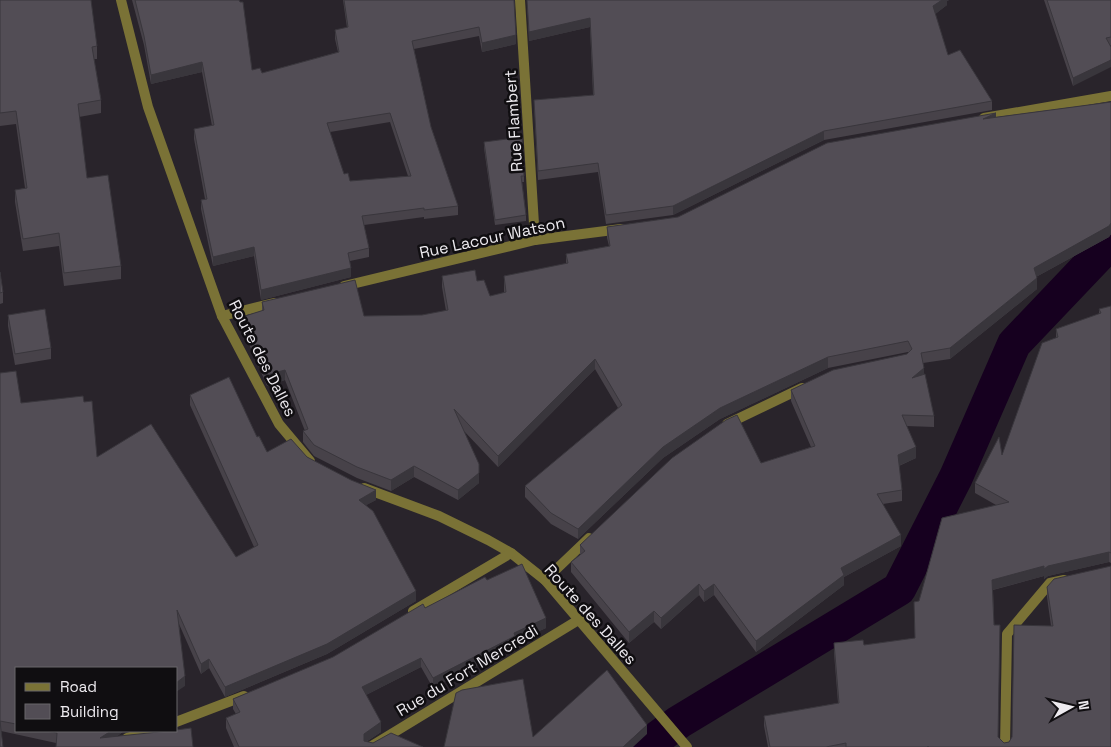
<svg xmlns="http://www.w3.org/2000/svg" width="1111" height="747" viewBox="0 0 1111 747" font-family="'Space Grotesk',sans-serif">
<style>
.lines{fill:none;stroke-linecap:round;stroke-linejoin:round}
.canal{stroke:#16001f;stroke-width:34}
.street{stroke:#7a7236;stroke-width:10}
.wall{fill:#474249;fill-rule:evenodd}
.shaded-wall{fill:#39363c}
.building{fill:#524d55;stroke:#39363c;fill-rule:evenodd}
.labels{text-anchor:middle;stroke-width:5;stroke-linejoin:round;paint-order:stroke}
.street-label{font-size:16px;fill:#edeaef;stroke:#100e11}
</style>
<rect width="100%" height="100%" fill="#29242b"/>
<g class="lines">
<!-- canal -->
<path class="canal" d="M645,747L679,722L899,589L956,477L1014,344L1111,242"/>
<!-- street -->
<g class="street">
<path d="M121,0L148,107L222,316L279,424L310,461"/>
<path d="M520,0L535,240"/>
<path d="M984,118L1111,96"/>
<path d="M344,286L535,240L621,229"/>
<path d="M222,316L274,303"/>
<path d="M727,424L802,388"/>
<path d="M364,488L439,516L488,540L511,553L545,580L687,747"/>
<path d="M545,580L589,538"/>
<path d="M413,611L511,553"/>
<path d="M176,722L244,696"/>
<path d="M127,738L150,731"/>
<path d="M370,747L580,619"/>
<path d="M1005,747L1007,634L1050,583L1064,580"/>
</g>
</g>
<!-- wall -->
<g class="wall">
<path d="M0,0L97,46V59H94L101,100V113L79,117L87,178L121,266V279L64,286L59,246L23,251L15,202V190L25,188L16,124L0,126Z"/>
<path d="M132,0H239L252,70L262,73L338,52L335,39V30L347,28L343,0H514L516,44L482,52L479,36L414,49L431,127L458,206V215L424,219V217L364,225L369,248V257L350,261L351,277L261,300L254,256L213,266L201,209V200L205,199L194,139V129L212,126L202,72L151,84L144,45ZM390,122L408,176L350,181L344,174L330,132Z"/>
<path d="M527,0H949L947,1V5L935,14L948,55L992,101V110L824,140L673,215L606,224L598,172L538,180L534,100L593,95L590,27L529,41Z"/>
<path d="M1044,0H1111V45H1110L1073,86Z"/>
<path d="M1111,102V234L1109,237L1036,277L1037,289L950,359L923,363L924,374L934,416V427L906,426L916,458L899,466L902,490V501L883,504L901,546L844,577V585L756,652L714,595L704,602L699,595L661,629L654,622L629,643L571,572V562L580,555V545L761,463L811,447L791,401V390L907,354L908,353V352L828,368L720,419L663,458L578,539L551,524L525,497V486L618,408L595,369L498,467L463,430L479,483L458,500L414,477L391,491L357,478L314,456L303,442V431H305L285,380L267,386L242,328V317L262,311V302L364,316L422,315L446,311L442,287V276L477,281L490,296L504,293V276L566,264V254L609,246L607,238V227L678,217L996,117Z"/>
<path d="M484,142L524,176V182H522L526,215V221L495,225L484,148Z"/>
<path d="M0,272L3,292V303L0,304Z"/>
<path d="M1111,306V563L1109,562L1048,576L1044,579V576L993,590L998,737L1004,743L1009,742L1012,737L1051,626L1047,597V587L1111,747H768L764,726V716L838,703L834,653V643L864,645L915,638L914,602L919,601L996,505L975,493V483L1002,455L1056,338V329L1099,314V309Z"/>
<path d="M8,315L51,348V359L15,365L8,326Z"/>
<path d="M0,373L21,403L84,402L97,457L236,557L254,547L190,405V395L257,437L267,452L307,457L376,500L366,505L416,601L327,654L225,697L209,668L201,674L179,624L185,686L16,668V731H124L116,737L56,743L1,731L0,747Z"/>
<path d="M487,580L546,628L515,642V646L433,688L421,667L366,695L381,732L366,742L373,743L423,747H234L226,728V718L236,714L233,709V699L333,657L425,608Z"/>
</g>
<!-- shaded-wall -->
<g class="shaded-wall">
<path d="M942,0H949L947,1V5L933,16V6Z"/>
<path d="M590,18V27L529,41V32Z"/>
<path d="M516,35V44L482,52V43Z"/>
<path d="M1111,60V67L1073,86V78Z"/>
<path d="M202,62V72L151,84V75Z"/>
<path d="M996,113V123L983,119Z"/>
<path d="M824,131V140L673,215V206Z"/>
<path d="M1111,223V234L1109,237L1034,278V268Z"/>
<path d="M254,247V256L213,266V257Z"/>
<path d="M351,268V277L261,300V290Z"/>
<path d="M1037,278V289L950,359V348Z"/>
<path d="M828,357V368L720,419L663,458L578,539V529L663,447L720,408Z"/>
<path d="M595,359V369L498,467V456Z"/>
<path d="M924,368V379L912,378Z"/>
<path d="M285,370V380L267,386V375Z"/>
<path d="M916,447V458L898,466V455Z"/>
<path d="M414,466V477L391,491V480Z"/>
<path d="M479,473V483L458,500V490Z"/>
<path d="M376,490V500L359,509V500Z"/>
<path d="M901,535V546L844,577V585L756,652V641L841,568Z"/>
<path d="M1109,552V562L1048,576L1044,579V569L1048,566Z"/>
<path d="M1044,566V576L992,590V580Z"/>
<path d="M699,584V595L661,629V618Z"/>
<path d="M714,584V595L704,602V591Z"/>
<path d="M416,591V601L327,654L225,697V687Z"/>
<path d="M654,611V622L629,643V632Z"/>
<path d="M546,618V628L515,642V646L433,688V678L514,633Z"/>
<path d="M421,658V667L362,697V687Z"/>
<path d="M209,659V668L201,674V664Z"/>
<path d="M185,676V686L176,692V683Z"/>
<path d="M381,722V732L364,743V734Z"/>
<path d="M647,725V734L633,747H623Z"/>
<path d="M111,731H124L102,747L100,738Z"/>
</g>
<!-- building -->
<g class="building">
<path d="M0,0H91L97,46L92,47L101,100L78,104L87,178L108,175L121,266L64,273L59,233L23,239L15,190L27,188L16,111L0,113Z"/>
<path d="M135,0H239L240,2H243L252,70L260,68L262,73L339,52L335,30L348,27L344,0H514L516,35L482,43L479,27L412,41L431,127L458,206L424,210V208L362,216L369,248L348,253L351,268L261,290L254,247L213,257L201,200L207,199L194,129L214,125L202,62L151,75L144,36ZM390,113L411,176L350,181L348,173L344,174L327,123Z"/>
<path d="M527,0H942L933,6L948,55L960,50L992,101L824,131L673,206L606,215L598,163L538,171L534,100L594,95L590,18L529,32Z"/>
<path d="M1047,0H1111V37L1106,38L1111,47V60L1073,78Z"/>
<path d="M1111,102V223L1109,226L1034,268L1037,278L950,348L921,353L924,368L912,378L925,374L934,416L902,415L916,447L898,455L902,490L877,494L901,535L841,568L844,575L756,641L714,584L704,591L699,584L661,618L654,611L629,632L571,562L585,551L580,545L672,458L726,420L737,415L761,463L815,446L791,390L833,370L907,354L912,349L908,341L828,357L720,408L663,447L578,529L551,513L525,486L622,405L595,359L498,456L454,409L479,464V473L458,490L414,466L391,480L357,467L314,445L303,431L308,429L285,370L267,375L242,317L264,310L262,302L355,280L364,316L422,315L448,310L442,276L475,270L477,281L484,280L490,296L506,292L504,276L568,263L566,254L610,246L607,227L678,217L827,143L996,113L983,119Z"/>
<path d="M522,137L524,176H521L526,215L495,220L484,142Z"/>
<path d="M0,272L3,292L0,293Z"/>
<path d="M1111,306V553L1109,552L1048,566L1044,569V566L992,580L994,625H1000L998,737L1004,743L1009,742L1012,737L1014,625L1053,626L1047,587L1054,579L1111,566V747H928V746V747H846V743L826,747H770L764,716L839,703L834,643L863,640L864,645L915,638L914,602L919,601L942,518L1009,502L975,483L999,437L1002,455L1042,343L1058,337L1056,329L1101,313L1099,309Z"/>
<path d="M45,309L51,348L15,354L8,315Z"/>
<path d="M16,371L21,403L83,396L84,402L92,401L97,457L151,424L236,557L258,545L190,395L229,377L257,437L259,436L267,452L291,439L307,457L351,480L376,490L359,500L373,511L416,591L327,644L225,687L209,659L201,664L177,610L185,676L176,683V668H16V724L0,721L3,747H0V373Z"/>
<path d="M522,564L546,618L514,633L515,636L433,678L421,658L362,687L381,722L364,734V741L373,743L391,733L423,747H239L226,718L240,712L233,699L333,657L423,604L425,608L485,577L487,580Z"/>
<path d="M607,670L647,725L623,747H444L456,693L462,690L523,679L533,737Z"/>
<path d="M191,728L193,747H56L57,733L46,731H111L100,738L168,731H176V730Z"/>
</g>
<g class="labels">
<!-- street labels -->
<g class="street-label">
<text transform="translate(513 121) rotate(-94)" y="6">Rue Flambert</text>
<text transform="translate(492 237) rotate(-12)" y="6">Rue Lacour Watson</text>
<text transform="translate(263 358) rotate(63)" y="6">Route des Dalles</text>
<text transform="translate(591 614) rotate(48)" y="6">Route des Dalles</text>
<text transform="translate(467 670) rotate(-31)" y="6">Rue du Fort Mercredi</text>
</g>
</g>
<!-- legend -->
<rect x="15" y="667" width="162" height="65" fill="#100e11" stroke="#68666a"/>
<rect x="25" y="683" width="25" height="8" fill="#7a7236" stroke="#68666a"/>
<text x="60" y="692" font-size="15" fill="#edeaef">Road</text>
<rect x="25" y="704" width="25" height="15" fill="#524d55" stroke="#68666a"/>
<text x="60" y="717" font-size="15" fill="#edeaef">Building</text>
<!-- north arrow -->
<g transform="translate(1071 707) rotate(82)" stroke="#100e11" stroke-width="4" paint-order="stroke">
<path d="M0-4L9 19L0 12L-9 19Z" fill="#edeaef"/>
<text y="-8" font-size="14" font-weight="bold" text-anchor="middle" fill="#edeaef">N</text>
</g>
</svg>
